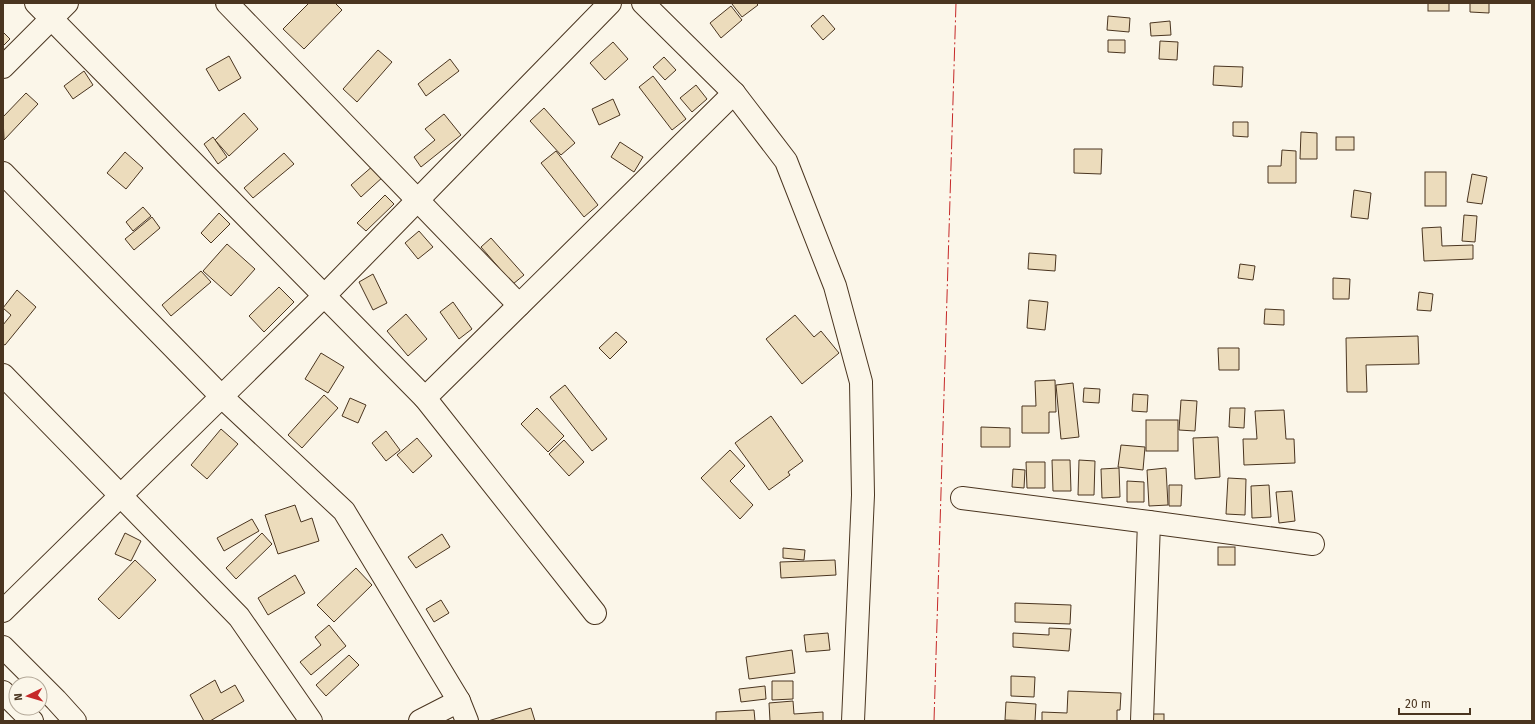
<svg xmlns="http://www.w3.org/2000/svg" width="1535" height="724" viewBox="0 0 1535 724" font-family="'Fira Sans',sans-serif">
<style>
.building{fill:#ecdcbc;stroke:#4a3520}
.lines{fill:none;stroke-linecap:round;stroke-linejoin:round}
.minor-casing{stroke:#4a3520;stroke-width:24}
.minor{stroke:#fbf6e9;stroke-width:22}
.power{stroke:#c62828;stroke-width:1;stroke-dasharray:14 3 2 3;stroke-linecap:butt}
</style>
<rect width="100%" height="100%" fill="#fbf6e9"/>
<!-- building -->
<g class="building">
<path d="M309,3H335L342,10L304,49L283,29Z"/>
<path d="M733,3H756L758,5L742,17L732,4Z"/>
<rect x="1428" y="3" width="21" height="8"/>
<path d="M1470,3H1489V13L1470,12Z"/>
<path d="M731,6L742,20L721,38L710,23Z"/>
<path d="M823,15L835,29L823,40L811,26Z"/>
<path d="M1108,16L1130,18L1129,32L1107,30Z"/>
<path d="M1170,21L1171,35L1151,36L1150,23Z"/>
<path d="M3,32L10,39L3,46Z"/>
<path d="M1108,40H1125V53L1108,52Z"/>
<path d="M1160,41L1178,42L1177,60L1159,59Z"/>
<path d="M613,42L628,59L605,80L590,63Z"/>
<path d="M378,50L392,62L357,102L343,89Z"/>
<path d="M229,56L241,78L219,91L206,69Z"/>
<path d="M664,57L676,70L665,80L653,67Z"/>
<path d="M450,59L459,71L426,96L418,84Z"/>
<path d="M1214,66L1243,67L1242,87L1213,85Z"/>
<path d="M84,71L93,85L73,99L64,86Z"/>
<path d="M653,76L686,119L672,130L639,87Z"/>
<path d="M696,85L707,99L692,112L680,98Z"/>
<path d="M26,93L38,104L4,140L3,117Z"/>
<path d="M613,99L620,115L599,125L592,109Z"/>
<path d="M544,108L575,143L561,155L530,121Z"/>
<path d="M244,113L258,129L229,156L215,140Z"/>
<path d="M444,114L461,135L421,167L414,157L435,140L425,129Z"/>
<path d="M1233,122H1248V137L1233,136Z"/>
<path d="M1301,132L1317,133V159H1300Z"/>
<path d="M213,137L227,157L218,164L204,144Z"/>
<rect x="1336" y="137" width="18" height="13"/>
<path d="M620,142L643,157L634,172L611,157Z"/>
<path d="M1074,149H1102L1101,174L1074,173Z"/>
<path d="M1282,150L1296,151V183H1268V166H1281Z"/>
<path d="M556,151L598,205L584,217L541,163Z"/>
<path d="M125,152L143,168L126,189L107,173Z"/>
<path d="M284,153L294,164L253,198L244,188Z"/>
<path d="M374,165L384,176L361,197L351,185Z"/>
<rect x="1425" y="172" width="21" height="34"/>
<path d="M1472,174L1487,177L1482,204L1467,202Z"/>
<path d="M1354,190L1371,193L1368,219L1351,217Z"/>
<path d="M385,195L394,204L366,231L357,223Z"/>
<path d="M143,207L151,216L133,231L126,222Z"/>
<path d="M219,213L230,224L211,243L201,233Z"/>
<path d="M1464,215L1477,216L1475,242L1462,241Z"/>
<path d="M152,217L160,228L134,250L125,239Z"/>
<path d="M1441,227L1442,246L1473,245V259L1424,261L1422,228Z"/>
<path d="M419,231L433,247L418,259L405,243Z"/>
<path d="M491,238L524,275L513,284L481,247Z"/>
<path d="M227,244L255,269L231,296L203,271Z"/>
<path d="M1029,253L1056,255L1055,271L1028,269Z"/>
<path d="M1240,264L1255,266L1253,280L1238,278Z"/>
<path d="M201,271L211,282L171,316L162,305Z"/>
<path d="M373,274L387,303L373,310L359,282Z"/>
<path d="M1333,278L1350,279L1349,299H1333Z"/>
<path d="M279,287L294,302L264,332L249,316Z"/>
<path d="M17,290L36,307L5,345L3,344V325L11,315L3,308Z"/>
<path d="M1419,292L1433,294L1431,311L1417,310Z"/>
<path d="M1029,300L1048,302L1045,330L1027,328Z"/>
<path d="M453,302L472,329L459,339L440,312Z"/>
<path d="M1265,309L1284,310V325L1264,324Z"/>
<path d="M406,314L427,339L408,356L387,331Z"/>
<path d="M795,315L814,337L821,331L839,353L802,384L766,339Z"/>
<path d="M616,332L627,342L610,359L599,348Z"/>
<path d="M1418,336L1419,364L1366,365L1367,392H1347L1346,338Z"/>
<path d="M1218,348H1239V370H1219Z"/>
<path d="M321,353L344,367L328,393L305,379Z"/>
<path d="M1055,380L1056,412H1049V433H1022V406H1036L1035,381Z"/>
<path d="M1073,383L1079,437L1061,439L1056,385Z"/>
<path d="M565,385L607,439L592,451L550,397Z"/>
<path d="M1084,388L1100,389L1099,403L1083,402Z"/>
<path d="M1133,394L1148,395L1147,412L1132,411Z"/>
<path d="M324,395L338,408L302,448L288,435Z"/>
<path d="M350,398L366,405L358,423L342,416Z"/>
<path d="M1181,400L1197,401L1195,431L1179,430Z"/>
<path d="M537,408L564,436L548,452L521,424Z"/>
<path d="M1230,408H1245L1244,428L1229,427Z"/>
<path d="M1284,410L1286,439H1294L1295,463L1244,465L1243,439H1257L1255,411Z"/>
<path d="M771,416L803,461L788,472L790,475L769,490L735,443Z"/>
<rect x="1146" y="420" width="32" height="31"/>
<path d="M981,427L1010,428V447H981Z"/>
<path d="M221,429L238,444L207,479L191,465Z"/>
<path d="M386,431L400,450L386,461L372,443Z"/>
<path d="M1218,437L1220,477L1195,479L1193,438Z"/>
<path d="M417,438L432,456L413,473L397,455Z"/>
<path d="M564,440L584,462L569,476L549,454Z"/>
<path d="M1121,445L1145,447L1143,470L1118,467Z"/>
<path d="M730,450L745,466L730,481L753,505L740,519L701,478Z"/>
<path d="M1052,460H1070L1071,491H1053Z"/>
<path d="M1079,460L1095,461L1094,495H1078Z"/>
<path d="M1026,462H1045V488H1027Z"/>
<path d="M1119,468L1120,497L1102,498L1101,469Z"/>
<path d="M1166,468L1168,505L1149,506L1147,470Z"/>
<path d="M1013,469L1025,470L1024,488L1012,487Z"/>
<path d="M1228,478L1246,479L1245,515L1226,514Z"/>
<path d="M1127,481L1144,482V502H1127Z"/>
<path d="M1169,485H1182L1181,506H1169Z"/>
<path d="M1269,485L1271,517L1252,518L1251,486Z"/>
<path d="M1292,491L1295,521L1279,523L1276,492Z"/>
<path d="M295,505L301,522L312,518L319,541L278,554L265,515Z"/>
<path d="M252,519L259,531L224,551L217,538Z"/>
<path d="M125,533L141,541L131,561L115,554Z"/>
<path d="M262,533L272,544L236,579L226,568Z"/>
<path d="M442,534L450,547L416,568L408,557Z"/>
<rect x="1218" y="547" width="17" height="18"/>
<path d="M783,548L805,550L804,560L783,558Z"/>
<path d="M135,560L156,580L119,619L98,599Z"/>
<path d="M835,560L836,575L781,578L780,562Z"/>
<path d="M356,568L372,585L334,622L317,605Z"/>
<path d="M295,575L305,593L268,615L258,598Z"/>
<path d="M441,600L449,613L434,622L426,609Z"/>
<path d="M1015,603L1071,605L1070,624L1015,622Z"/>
<path d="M329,625L346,646L311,675L300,662L321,645L315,637Z"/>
<path d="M1049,628L1071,629L1069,651L1013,647V633L1049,635Z"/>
<path d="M828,633L830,650L806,652L804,635Z"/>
<path d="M792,650L795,673L749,679L746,657Z"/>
<path d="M349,655L359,665L326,696L316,685Z"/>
<path d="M1011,676L1035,677L1034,697L1011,696Z"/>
<path d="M215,680L221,693L235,685L244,701L210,721H204L190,695Z"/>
<path d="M772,681H793V699L772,700Z"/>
<path d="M765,686L766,699L741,702L739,689Z"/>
<path d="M1068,691L1121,693L1120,710H1117V721H1042V712L1067,713Z"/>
<path d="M793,701L794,714L823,712V721H770L769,703Z"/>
<path d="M1006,702L1036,704L1035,721L1005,720Z"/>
<path d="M531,708L535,721H488Z"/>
<path d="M754,710L755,721H716V712Z"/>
<rect x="1149" y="714" width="15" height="7"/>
</g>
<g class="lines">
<!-- minor casing -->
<g class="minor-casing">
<g id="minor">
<path d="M36,3L425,398L595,613"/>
<path d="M227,3L519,305"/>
<path d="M643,3L734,93L786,161L835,286L861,382L863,495L853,721"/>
<path d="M3,67L67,3"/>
<path d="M3,173L221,396L344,511L459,701L467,721"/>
<path d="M3,375L239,617L311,721"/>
<path d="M425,398L734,93"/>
<path d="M962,498L1149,522L1142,721"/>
<path d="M1149,522L1313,544"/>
<path d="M3,611L324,296L610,3"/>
<path d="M3,647L56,700L75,721"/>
<path d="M3,692L16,705"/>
<path d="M19,708L32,721"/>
<path d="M420,721L459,701"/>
</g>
</g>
<!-- minor -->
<use href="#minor" class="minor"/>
<!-- power -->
<path class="power" d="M934,721L956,3"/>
</g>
<!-- border -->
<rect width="1535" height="724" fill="none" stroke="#4a3520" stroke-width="8"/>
<!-- north arrow -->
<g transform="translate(28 696) rotate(265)"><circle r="19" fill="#fbf6e9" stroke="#b4a999"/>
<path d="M0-3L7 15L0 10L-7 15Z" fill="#c62828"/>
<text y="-6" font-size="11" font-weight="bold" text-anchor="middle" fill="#4a3520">N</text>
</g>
<!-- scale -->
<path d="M1399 708v6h71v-6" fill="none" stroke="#4a3520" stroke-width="2"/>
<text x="1405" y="708" font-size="12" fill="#4a3520" stroke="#fbf6e9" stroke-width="3" paint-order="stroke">20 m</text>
</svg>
